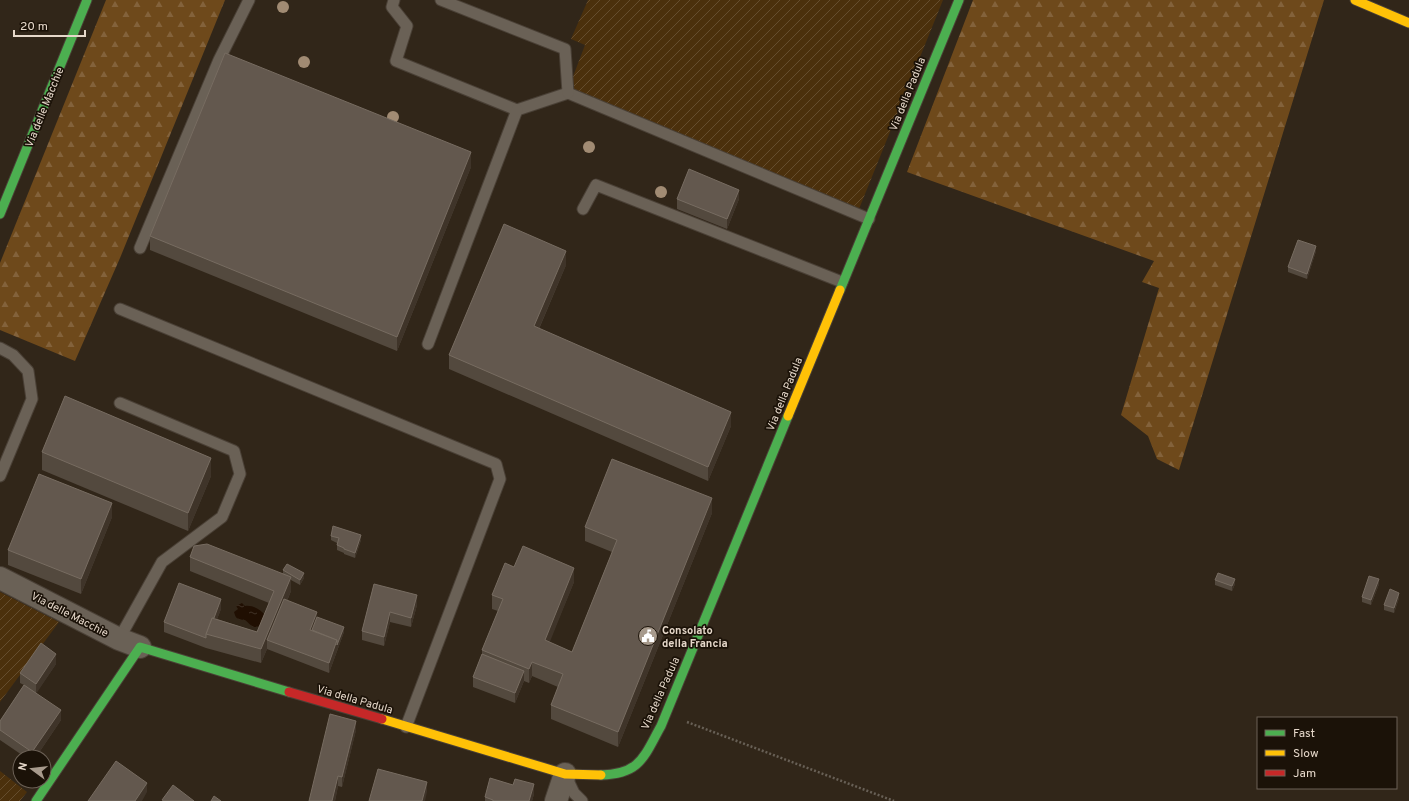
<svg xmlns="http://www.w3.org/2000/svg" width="1409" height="801" viewBox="0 0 1409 801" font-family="Overpass,sans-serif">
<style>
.forest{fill:url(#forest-firs)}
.garden{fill:url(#garden-furrows)}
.water{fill:url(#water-ripples)}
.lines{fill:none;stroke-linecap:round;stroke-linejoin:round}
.lane-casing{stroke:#4a4036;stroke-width:13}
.street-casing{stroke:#4a4036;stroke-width:24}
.fast-casing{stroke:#4a4036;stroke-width:11}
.slow-casing{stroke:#4a4036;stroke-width:11}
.jam-casing{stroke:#4a4036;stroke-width:11}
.path{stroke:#686056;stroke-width:2.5;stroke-dasharray:2 2;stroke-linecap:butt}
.lane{stroke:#6a6156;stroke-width:11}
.street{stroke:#6a6156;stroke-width:22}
.fast{stroke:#4caf50;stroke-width:9}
.slow{stroke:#ffc107;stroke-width:9}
.jam{stroke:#c62828;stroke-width:9}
.tree{fill:#a18b73}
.wall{fill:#53493e}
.shaded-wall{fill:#3f3429}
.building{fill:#63584e;stroke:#776c61}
.labels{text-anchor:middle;stroke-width:3.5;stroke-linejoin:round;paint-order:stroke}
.street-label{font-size:11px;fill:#e6d8ca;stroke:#1b1208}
.poi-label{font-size:11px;font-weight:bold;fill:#e6d8ca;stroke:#1b1208;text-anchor:start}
</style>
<defs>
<pattern id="forest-firs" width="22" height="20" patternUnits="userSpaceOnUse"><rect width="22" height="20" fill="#6e491b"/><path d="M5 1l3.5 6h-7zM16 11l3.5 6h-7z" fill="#83623b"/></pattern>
<pattern id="garden-furrows" width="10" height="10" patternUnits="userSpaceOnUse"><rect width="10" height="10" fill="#4b300c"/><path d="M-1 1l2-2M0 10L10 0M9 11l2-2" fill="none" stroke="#654d2e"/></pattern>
<pattern id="water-ripples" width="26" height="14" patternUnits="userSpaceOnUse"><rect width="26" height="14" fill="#200f02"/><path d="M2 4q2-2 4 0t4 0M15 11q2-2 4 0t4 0" fill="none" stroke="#403126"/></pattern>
</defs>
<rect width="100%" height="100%" fill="#312619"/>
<!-- forest -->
<g class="forest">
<path d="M106,0H225L120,258L75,361L0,330V263Z"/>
<path d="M973,0H1324L1179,470L1157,459L1148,436L1121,415L1159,288L1142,282L1154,261L907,172Z"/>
</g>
<!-- garden -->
<g class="garden">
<path d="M588,0H943L857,214L566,95L585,45L571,39Z"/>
<path d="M0,592L59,622L0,702Z"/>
<path d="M0,771L27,792L20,801H0Z"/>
</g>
<!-- water -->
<path class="water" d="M242,603L245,606C253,605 260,609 265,615L261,625C253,630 251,625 245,620C238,619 236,620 234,612L238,609L236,606Z"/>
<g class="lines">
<!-- lane casing -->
<g class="lane-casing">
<g id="lane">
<path d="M394,0L392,7L407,26L396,61L517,110L568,93L869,219"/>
<path d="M441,0L565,49L568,93"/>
<path d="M583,209L596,185L842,282"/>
<path d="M140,248L219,60L249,0"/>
<path d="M120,309L496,464L500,479L406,727"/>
<path d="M428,344L517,110"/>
<path d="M0,348L13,355L28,371L32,399L0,476"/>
<path d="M119,639L162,562L222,517L240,474L234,451L120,403"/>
<path d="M566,776L574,793L582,801"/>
</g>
</g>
<!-- street casing -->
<g class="street-casing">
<g id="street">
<path d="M0,578L119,639L140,647"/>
<path d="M556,801L565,774"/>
</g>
</g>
<!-- fast casing -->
<g class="fast-casing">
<g id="fast">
<path d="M0,214L87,0"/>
<path d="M840,290L959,0"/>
<path d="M601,775C641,774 644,756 661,726L788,416"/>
<path d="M36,801L140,647L289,692"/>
</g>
</g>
<!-- slow casing -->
<g class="slow-casing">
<g id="slow">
<path d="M1355,0L1409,23"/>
<path d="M788,416L840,290"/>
<path d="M382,719L565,774L601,775"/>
</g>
</g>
<!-- jam casing -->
<g class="jam-casing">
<path id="jam" d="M289,692L382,719"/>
</g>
<!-- path -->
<path class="path" d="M687,722L894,801"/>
<!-- lane -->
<use href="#lane" class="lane"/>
<!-- street -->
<use href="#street" class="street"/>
<!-- fast -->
<use href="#fast" class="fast"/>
<!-- slow -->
<use href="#slow" class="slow"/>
<!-- jam -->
<use href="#jam" class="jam"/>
</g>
<!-- trees -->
<g class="tree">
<circle cx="283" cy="7" r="6"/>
<circle cx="304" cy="62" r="6"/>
<circle cx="393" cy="117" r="6"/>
<circle cx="589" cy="147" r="6"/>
<circle cx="661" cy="192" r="6"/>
</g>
<!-- wall -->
<g class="wall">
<path d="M471,167L397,351L150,250V236Z"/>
<path d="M677,199H739L727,229L677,209Z"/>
<path d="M1316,251L1307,279L1288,272V267Z"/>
<path d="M566,265L539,329L731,426L708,481L449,369V355Z"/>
<path d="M42,452L211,476L188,531L42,470Z"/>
<path d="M712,513L618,747L551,719V705L558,687L532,676L529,683L524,681L515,703L473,687V677L482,654V650L498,611L492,609V595L514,567L574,582L549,642L572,652L612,552L585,541V527Z"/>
<path d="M112,517L81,594L8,565V550Z"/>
<path d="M331,536L361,540L355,558L344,554V553L337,550V543L331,540Z"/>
<path d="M190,557L283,574V570L304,578L300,585L291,580V591L287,601L344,632L329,673L267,649L261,663L206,648L164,632V622L221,609L217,619L257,632L269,603L190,571Z"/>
<path d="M1215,580L1235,584L1232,591L1215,585Z"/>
<path d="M374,584L417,605L411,627L390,622L384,646L362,640V631Z"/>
<path d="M1379,584L1371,605L1362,602V597Z"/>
<path d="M1399,598L1394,613L1384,610V605Z"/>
<path d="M56,664L36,693L61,720L36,757H25L0,740V721L24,685L20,683V673Z"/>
<path d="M356,730L342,787L338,786L335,801H309Z"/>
<path d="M534,794L532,801H485V797Z"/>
</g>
<!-- shaded-wall -->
<g class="shaded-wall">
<path d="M471,152V167L397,351V337Z"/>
<path d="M739,190V199L727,229V219Z"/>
<path d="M1316,246V251L1307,279V274Z"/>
<path d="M566,251V265L534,340V326Z"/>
<path d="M731,412V426L708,481V467Z"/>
<path d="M211,458V476L188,531V513Z"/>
<path d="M712,498V513L618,747V732Z"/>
<path d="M112,503V517L81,594V579Z"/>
<path d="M361,535V540L355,558V553Z"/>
<path d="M574,568V582L545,654V640Z"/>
<path d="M304,573V578L300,585V580Z"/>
<path d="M291,577V591L270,641L267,640V649L261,663V649Z"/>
<path d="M1235,579V584L1232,591V586Z"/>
<path d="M1379,579V584L1371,605V600Z"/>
<path d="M1399,593V598L1394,613V608Z"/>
<path d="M417,595V605L411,627V618Z"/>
<path d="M221,599V609L211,635L207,634Z"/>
<path d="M317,612V622L312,635L310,630Z"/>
<path d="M390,612V622L384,646V637Z"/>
<path d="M344,627V632L329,673V663L337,640Z"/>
<path d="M56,654V664L36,694V684Z"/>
<path d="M532,662V676L529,683V669Z"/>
<path d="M524,671V681L515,703V693Z"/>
<path d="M61,710V720L36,757H32V752Z"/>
<path d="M356,721V730L342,787V777Z"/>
<path d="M338,776V786L335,801H332Z"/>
<path d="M427,782V792L425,801H422Z"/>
<path d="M147,783V792L142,801H135Z"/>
<path d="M534,784V794L532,801H529Z"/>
</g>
<!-- building -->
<g class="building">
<path d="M225,53L471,152L397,337L150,236Z"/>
<path d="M689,169L739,190L727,219L677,199Z"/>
<path d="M504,224L566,251L534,326L731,412L708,467L449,355Z"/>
<path d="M1298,240L1316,246L1307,274L1288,267Z"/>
<path d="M65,396L211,458L188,513L42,452Z"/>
<path d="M612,459L712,498L618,732L551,705L563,674L532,662L529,669L482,650L503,599L492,595L505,563L514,567L523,546L574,568L545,640L572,652L617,540L585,527Z"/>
<path d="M39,474L112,503L81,579L8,550Z"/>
<path d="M333,526L361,535L355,553L344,549V548L337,545L339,538L331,536Z"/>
<path d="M207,544L291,577L261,649L206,634L212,618L257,632L274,591L190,557L194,546Z"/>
<path d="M287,564L304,573L300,580L283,570Z"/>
<path d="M1218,573L1235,579L1232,586L1215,580Z"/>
<path d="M1369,576L1379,579L1371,600L1362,597Z"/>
<path d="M179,583L221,599L214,618H212L206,634V638L164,622Z"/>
<path d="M374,584L417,595L411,618L390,612L384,637L362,631Z"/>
<path d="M1390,589L1399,593L1394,608L1384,605Z"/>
<path d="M284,599L317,612L310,630L337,640L329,663L267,640Z"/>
<path d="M317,617L344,627L337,645V640L312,630Z"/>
<path d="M41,643L56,654L36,684L20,673Z"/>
<path d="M482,654L524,671L515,693L473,677Z"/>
<path d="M24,685L61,710L32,752L0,730V721Z"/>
<path d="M330,714L356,721L342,777L338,776L332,801H309Z"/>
<path d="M116,761L147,783L135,801H88Z"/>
<path d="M378,769L427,782L422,801H369Z"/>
<path d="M490,778L513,785L515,779L534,784L529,801H493V800L485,797Z"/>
<path d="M173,785L194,801H164L162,800Z"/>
<path d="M214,796L221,801H211Z"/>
</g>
<!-- icons -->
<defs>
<g id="civic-disc" transform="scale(1)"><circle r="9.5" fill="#a79a8c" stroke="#1b1208"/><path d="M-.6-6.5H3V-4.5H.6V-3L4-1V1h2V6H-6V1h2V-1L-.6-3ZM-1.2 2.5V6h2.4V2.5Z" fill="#fff"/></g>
</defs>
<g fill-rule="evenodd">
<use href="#civic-disc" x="648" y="636"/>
</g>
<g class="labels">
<!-- street labels -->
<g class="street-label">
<text transform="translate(907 94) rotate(-68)" y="4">Via della Padula</text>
<text transform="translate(44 107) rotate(-68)" y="4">Via delle Macchie</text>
<text transform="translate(784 394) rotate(-68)" y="4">Via della Padula</text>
<text transform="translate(70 614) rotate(27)" y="4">Via delle Macchie</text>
<text transform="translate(660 693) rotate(-66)" y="4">Via della Padula</text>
<text transform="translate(355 699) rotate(16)" y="4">Via della Padula</text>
</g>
<!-- poi labels -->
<g class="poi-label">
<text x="662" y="634">Consolato<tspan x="662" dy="13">della Francia</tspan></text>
</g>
</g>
<!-- legend -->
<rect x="1257" y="717" width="140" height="72" fill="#1b1208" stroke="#6c6156"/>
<rect x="1265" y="730" width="20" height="6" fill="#4caf50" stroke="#6c6156"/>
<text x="1293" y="737" font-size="12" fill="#e6d8ca">Fast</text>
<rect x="1265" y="750" width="20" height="6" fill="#ffc107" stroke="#6c6156"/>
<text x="1293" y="757" font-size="12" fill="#e6d8ca">Slow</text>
<rect x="1265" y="770" width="20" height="6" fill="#c62828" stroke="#6c6156"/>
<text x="1293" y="777" font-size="12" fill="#e6d8ca">Jam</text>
<!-- north arrow -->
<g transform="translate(32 769) rotate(285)"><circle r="19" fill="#1b1208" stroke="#6c6156"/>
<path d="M0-3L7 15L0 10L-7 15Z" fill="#a79a8c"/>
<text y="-6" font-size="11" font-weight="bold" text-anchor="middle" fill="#e6d8ca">N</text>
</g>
<!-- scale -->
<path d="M14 30v6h71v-6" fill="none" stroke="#e6d8ca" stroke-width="2"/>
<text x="20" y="30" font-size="12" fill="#e6d8ca" stroke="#1b1208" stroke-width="3" paint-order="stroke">20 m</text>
</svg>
